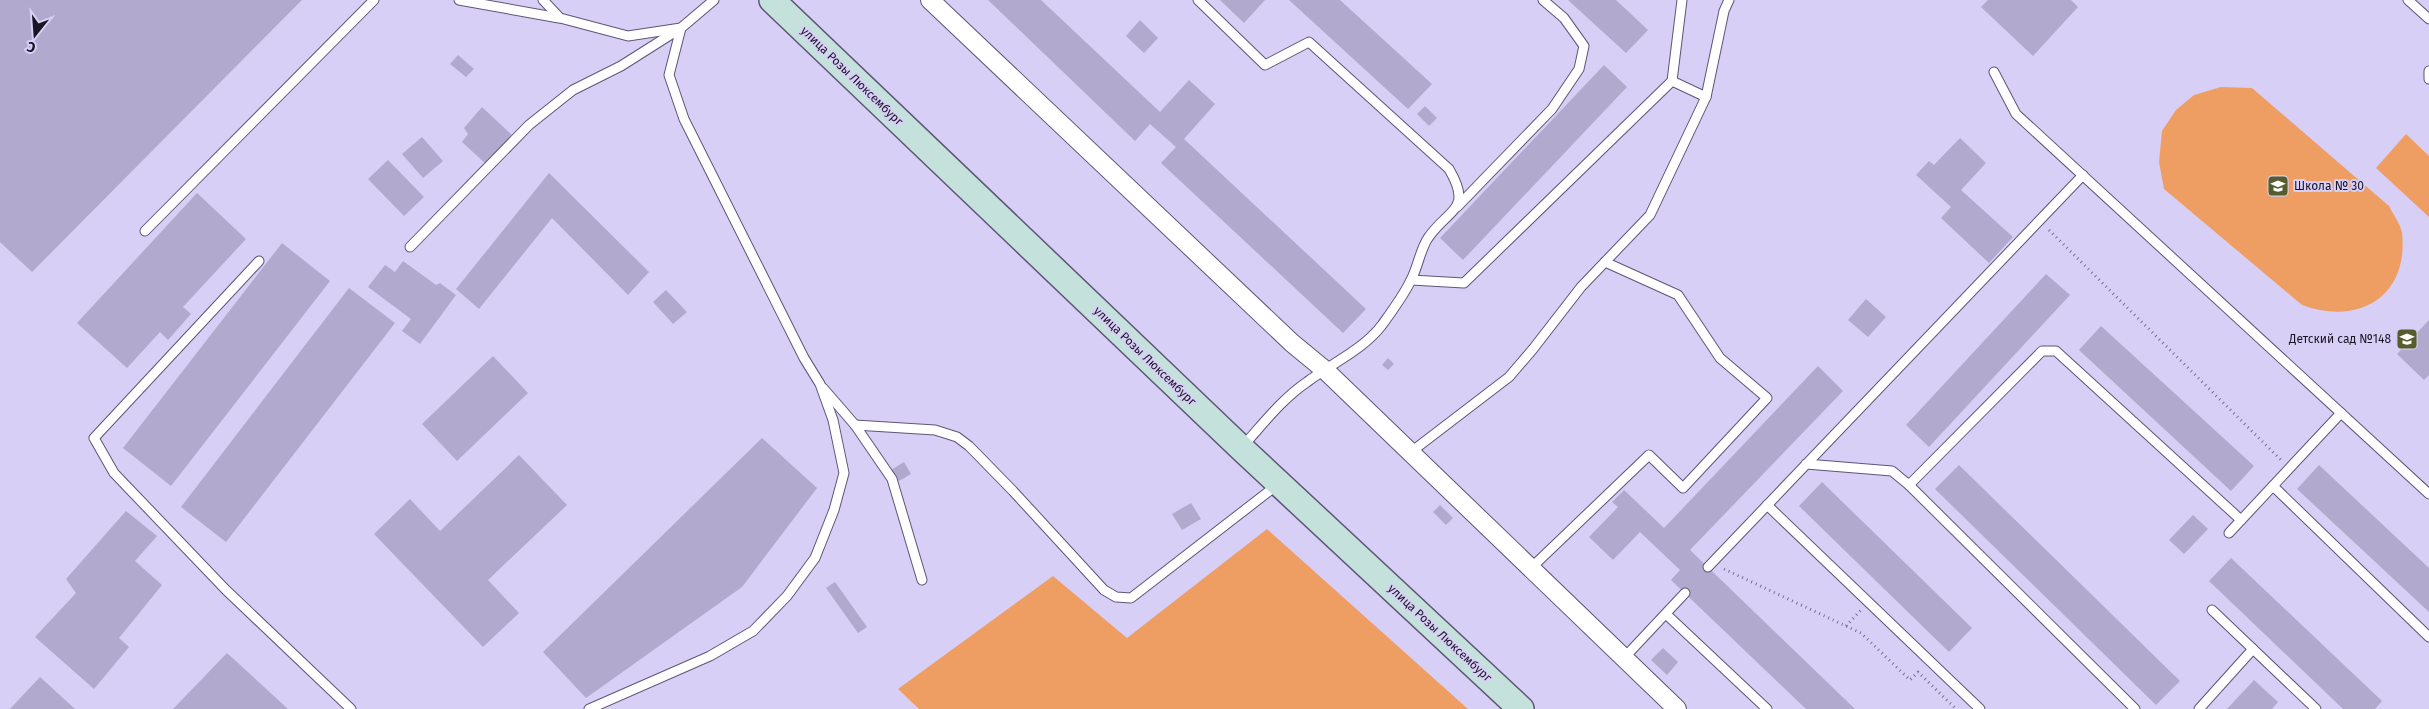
<svg xmlns="http://www.w3.org/2000/svg" width="2429" height="709" viewBox="0 0 2429 709" font-family="'Fira Sans',sans-serif">
<style>
.green{fill:#ef9e63}
.building{fill:#b2a9cf}
.lines{fill:none;stroke-linecap:round;stroke-linejoin:round}
.lane-casing{stroke:#5e5577;stroke-width:11}
.street-casing{stroke:#5e5577;stroke-width:20}
.secondary-casing{stroke:#5e5577;stroke-width:28}
.path{stroke:#79738d;stroke-width:3;stroke-dasharray:1 4;stroke-linecap:butt}
.lane{stroke:#fff;stroke-width:9}
.street{stroke:#fff;stroke-width:18}
.secondary{stroke:#c4e2db;stroke-width:25}
.labels{text-anchor:middle;stroke-width:4;stroke-linejoin:round;paint-order:stroke}
.street-label{font-size:12px;fill:#191523;stroke:#d8cff6}
.poi-label{font-size:12px;fill:#191523;stroke:#d8cff6;text-anchor:start}
</style>
<rect width="100%" height="100%" fill="#d8cff6"/>
<!-- green -->
<g class="green">
<path d="M2221,87L2252,88L2389,206C2393,214 2401,225 2402,233C2409,297 2358,326 2302,305L2164,189L2159,162L2162,131L2176,110L2194,95Z"/>
<path d="M2406,134L2429,156V217L2376,168Z"/>
<path d="M1267,529L1468,709H919L898,689L1053,576L1127,638Z"/>
</g>
<!-- building -->
<g class="building">
<path d="M0,0H302L32,272L0,242Z"/>
<path d="M988,0H1041L1160,112L1189,80L1215,104L1184,139L1366,309L1343,333L1161,163L1176,147L1150,124L1135,141Z"/>
<path d="M1220,0H1265L1244,23Z"/>
<path d="M1289,0H1340L1432,84L1408,109Z"/>
<path d="M1568,0H1616L1648,30L1626,53Z"/>
<path d="M1988,0H2071L2078,7L2033,56L1981,7Z"/>
<path d="M1140,20L1158,38L1144,53L1126,36Z"/>
<path d="M458,55L474,69L466,77L450,64Z"/>
<path d="M1604,65L1627,87L1463,260L1440,238Z"/>
<path d="M1425,106L1437,118L1429,126L1417,114Z"/>
<path d="M482,107L513,136L486,164L462,142L468,134L464,128Z"/>
<path d="M422,137L443,161L423,178L402,154Z"/>
<path d="M1960,138L1986,163L1961,190L2013,237L1989,263L1941,218L1951,207L1916,175L1929,161L1934,165Z"/>
<path d="M388,160L424,197L404,216L368,179Z"/>
<path d="M549,173L649,272L628,295L552,218L479,309L456,289Z"/>
<path d="M197,193L246,239L183,307L191,314L168,340L160,332L127,368L77,323Z"/>
<path d="M282,243L330,281L171,486L123,448Z"/>
<path d="M403,261L436,285L440,283L456,295L420,344L402,331L411,319L368,287L385,265L395,272Z"/>
<path d="M2046,274L2070,295L1929,447L1906,425Z"/>
<path d="M349,288L395,323L226,542L181,507Z"/>
<path d="M666,290L687,312L673,324L653,302Z"/>
<path d="M1866,299L1886,317L1868,337L1848,320Z"/>
<path d="M2429,320V375L2424,380L2397,354Z"/>
<path d="M2101,326L2254,466L2231,491L2079,350Z"/>
<path d="M493,356L528,393L457,461L422,424Z"/>
<path d="M1388,358L1394,364L1388,370L1382,365Z"/>
<path d="M1818,366L1843,391L1690,550L1855,709H1806L1671,580L1680,570L1640,532L1613,560L1589,537L1618,507L1612,502L1624,490L1664,528Z"/>
<path d="M762,438L817,488L742,587L586,698L543,652Z"/>
<path d="M519,455L567,505L488,580L519,613L483,647L374,534L410,499L440,531Z"/>
<path d="M904,462L911,474L899,481L891,470Z"/>
<path d="M1959,465L2180,681L2156,705L1935,489Z"/>
<path d="M2319,465L2429,568V612L2297,489Z"/>
<path d="M1822,482L1972,628L1949,652L1799,506Z"/>
<path d="M1191,503L1201,519L1182,530L1172,514Z"/>
<path d="M1440,505L1453,518L1446,525L1433,512Z"/>
<path d="M126,511L157,536L135,561L162,585L119,638L129,647L94,689L35,637L76,593L66,579Z"/>
<path d="M2193,515L2208,529L2184,554L2169,540Z"/>
<path d="M2231,558L2382,701L2375,709H2343L2209,581Z"/>
<path d="M835,582L867,627L858,633L826,588Z"/>
<path d="M1663,648L1678,662L1667,675L1651,660Z"/>
<path d="M227,653L288,709H173Z"/>
<path d="M40,677L75,709H10Z"/>
<path d="M2254,680L2278,702L2272,709H2227Z"/>
</g>
<g class="lines">
<!-- lane casing -->
<g class="lane-casing">
<g id="lane">
<path d="M459,0L559,18"/>
<path d="M543,0L560,18L628,36L681,28L714,0"/>
<path d="M1198,0L1265,65L1309,42L1449,169C1473,210 1449,208 1428,238C1420,250 1418,267 1411,280C1404,295 1392,311 1382,325C1363,350 1332,363 1307,382C1282,399 1263,424 1243,446"/>
<path d="M2408,0L2429,19"/>
<path d="M2429,71V79"/>
<path d="M1994,72L2016,114L2429,494"/>
<path d="M1672,81L1682,0"/>
<path d="M1457,207L1552,109L1579,69L1584,46L1564,18L1543,0"/>
<path d="M145,231L374,0"/>
<path d="M410,247L529,125L573,90L621,66L681,28L669,75L684,119L804,358L820,384L833,420L844,473L834,510L815,558L787,596L753,631L710,656L589,709"/>
<path d="M259,261L94,438L114,473L226,590L351,709"/>
<path d="M1411,280L1464,283L1672,81L1706,97"/>
<path d="M823,388L855,425L892,479L922,580"/>
<path d="M855,425L935,430L957,437L969,446L1013,491L1104,590L1116,597L1131,598L1277,485"/>
<path d="M1411,452L1509,377L1533,349L1581,287L1650,215L1706,97L1724,11L1729,0"/>
<path d="M1806,464L1892,471L1909,485L2135,709"/>
<path d="M1909,485L2042,351H2056L2241,520"/>
<path d="M2273,486L2429,637"/>
<path d="M1767,505L1980,709"/>
<path d="M2229,533L2341,413"/>
<path d="M1708,567L2083,175"/>
<path d="M1530,569L1649,455L1683,488L1767,398L1720,358L1678,295L1605,262"/>
<path d="M2212,610L2316,709"/>
<path d="M1666,614L1767,709"/>
<path d="M1624,658L1685,593"/>
<path d="M2199,709L2253,649"/>
</g>
</g>
<!-- street casing -->
<g class="street-casing">
<path id="street" d="M930,0L1292,343L1326,371L1677,709"/>
</g>
<!-- secondary casing -->
<g class="secondary-casing">
<path id="secondary" d="M772,0L1241,448L1521,709"/>
</g>
<!-- path -->
<g class="path">
<path d="M2049,230L2282,461"/>
<path d="M1724,569L1861,633L1910,680L1918,672L1956,709"/>
<path d="M1846,626L1861,610"/>
</g>
<!-- lane -->
<use href="#lane" class="lane"/>
<!-- street -->
<use href="#street" class="street"/>
<!-- secondary -->
<use href="#secondary" class="secondary"/>
</g>
<!-- icons -->
<defs>
<g id="school-square" transform="scale(1.125)"><rect x="-9" y="-9" width="18" height="18" rx="4" fill="#565c2b" stroke="#d8cff6"/><path d="M0-5L7-2L0 1L-7-2ZM-4 1L0 2.5L4 1V4Q0 6-4 4Z" fill="#fff"/></g>
</defs>
<g fill-rule="evenodd">
<use href="#school-square" x="2278" y="186"/>
<use href="#school-square" x="2407" y="339"/>
</g>
<g class="labels">
<!-- street labels -->
<g class="street-label">
<text transform="translate(852 76) rotate(44)" y="4">улица Розы Люксембург</text>
<text transform="translate(1145 356) rotate(44)" y="4">улица Розы Люксембург</text>
<text transform="translate(1440 633) rotate(43)" y="4">улица Розы Люксембург</text>
</g>
<!-- poi labels -->
<g class="poi-label">
<text x="2294" y="190">Школа № 30</text>
<text x="2391" y="343" text-anchor="end">Детский сад №148</text>
</g>
</g>
<!-- north arrow -->
<g transform="translate(35 35) rotate(197)" stroke="#d8cff6" stroke-width="4" paint-order="stroke">
<path d="M0-4L9 19L0 12L-9 19Z" fill="#191523"/>
<text y="-8" font-size="14" font-weight="bold" text-anchor="middle" fill="#191523">С</text>
</g>
</svg>
